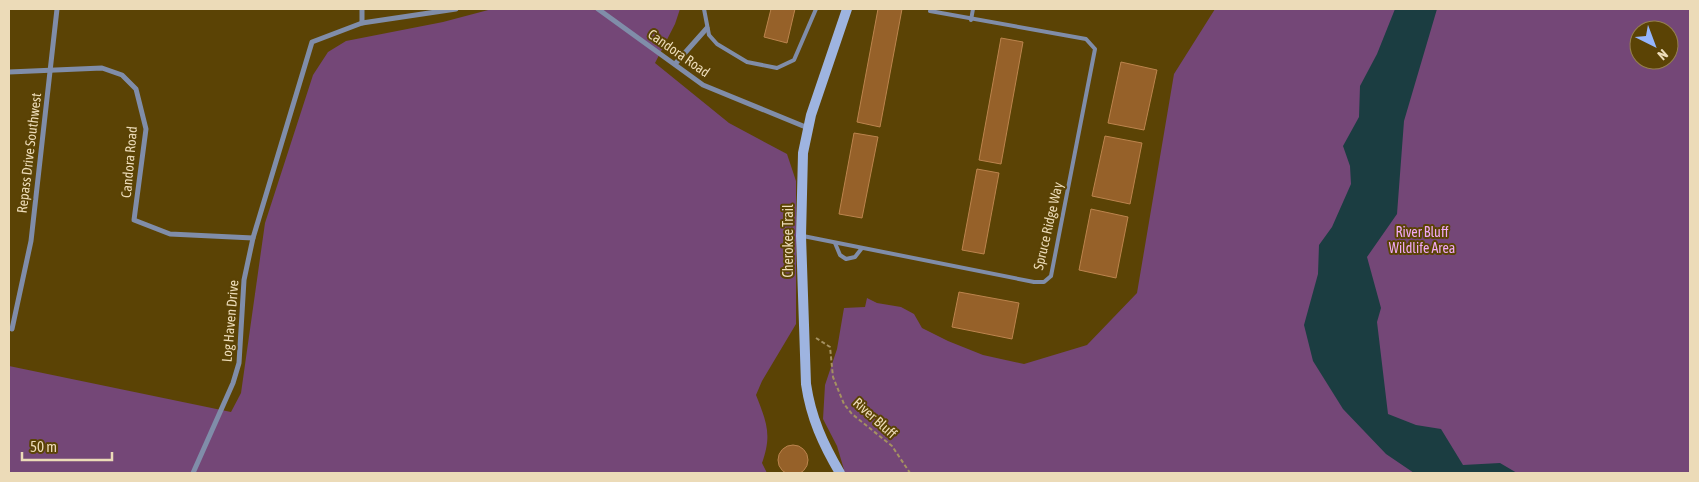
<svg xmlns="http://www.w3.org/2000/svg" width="1699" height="482" viewBox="0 0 1699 482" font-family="'Asap Condensed',sans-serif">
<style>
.green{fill:#744777;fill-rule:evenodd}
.water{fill:#1b3d41}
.building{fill:#966129;stroke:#bc844d}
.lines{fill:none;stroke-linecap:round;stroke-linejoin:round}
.path{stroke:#a59161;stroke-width:2;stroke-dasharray:4 2.5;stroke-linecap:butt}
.lane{stroke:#808da9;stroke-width:4}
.street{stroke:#808da9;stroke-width:5}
.secondary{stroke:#9eb4e0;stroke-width:10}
.labels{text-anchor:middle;stroke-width:4;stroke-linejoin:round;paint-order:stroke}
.street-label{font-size:14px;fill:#ecdbb8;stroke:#5b4305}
.park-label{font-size:14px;fill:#f1a9f6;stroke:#5b4305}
</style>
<rect width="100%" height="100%" fill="#5b4305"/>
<!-- green -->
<g class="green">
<path d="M492,9H680L675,24L655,63L729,123L787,154L796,181V324L762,381L756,395C767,423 772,435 762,463L767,473H9V366L231,412L241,393L265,223L313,75L328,52L346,41L443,22Z"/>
<path d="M1215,9H1690V473H845L837,446L823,419L825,385L837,349L844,308L865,307L867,298L877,303L901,307L914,314L922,328L948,341L983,355L1024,364L1087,345L1137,293L1174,74ZM1639,30H1669V60H1639Z"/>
</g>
<!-- water -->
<path class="water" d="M1395,9H1437L1404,121L1397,214L1367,257L1381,308L1377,322L1388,414L1416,425L1441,429L1463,465L1500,463L1517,473H1414L1386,454L1343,409L1313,361L1304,325L1318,274L1319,245L1332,227L1351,184L1350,166L1343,146L1359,117L1360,86L1377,54Z"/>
<!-- building -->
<g class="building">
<path d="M771,9H795L787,43L764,37Z"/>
<path d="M878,9H902L880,127L857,122Z"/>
<path d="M1001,38L1023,42L1001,164L979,160Z"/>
<path d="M1121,62L1157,70L1144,130L1108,123Z"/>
<path d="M854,133L878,137L862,218L839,214Z"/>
<path d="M1105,136L1142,143L1130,204L1092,196Z"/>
<path d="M977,169L999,173L984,254L962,250Z"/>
<path d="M1091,209L1128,217L1116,278L1079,270Z"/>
<path d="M959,292L1019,303L1012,339L952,327Z"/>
<circle cx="793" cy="460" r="15"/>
</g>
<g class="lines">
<!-- path -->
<path class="path" d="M816,338L830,347L833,377L844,404L852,414L892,446L910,473"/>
<!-- lane -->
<g class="lane">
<path d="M704,9L709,35L717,44L747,62L777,68L794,60L816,9"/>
<path d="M971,20L973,9"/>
<path d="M803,236L1034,282H1044L1051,276L1095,49L1086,39L930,11"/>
<path d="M835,243L840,255L846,259L855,257L862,248"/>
</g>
<!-- street -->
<g class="street">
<path d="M598,9L703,85L808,128"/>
<path d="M362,23V9"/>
<path d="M675,64L707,28"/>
<path d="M9,72L102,68L122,75L136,89L146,129L134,220L170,234L253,238"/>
<path d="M12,329L31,241L57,9"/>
<path d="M193,473L233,383L239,363L244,280L253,238L312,42L362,23L456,9"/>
</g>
<!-- secondary -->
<path class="secondary" d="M840,473C823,444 811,418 806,384L801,236L803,153L811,115L847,9"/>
</g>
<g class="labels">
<!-- street labels -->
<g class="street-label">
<text transform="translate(679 53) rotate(35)" y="5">Candora Road</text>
<text transform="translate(29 153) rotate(-83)" y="5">Repass Drive Southwest</text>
<text transform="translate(129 162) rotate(-85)" y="5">Candora Road</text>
<text transform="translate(1048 226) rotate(-77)" y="5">Spruce Ridge Way</text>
<text transform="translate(788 241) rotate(-90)" y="5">Cherokee Trail</text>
<text transform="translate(230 321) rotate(-85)" y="5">Log Haven Drive</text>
<text transform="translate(875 418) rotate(42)" y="5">River Bluff</text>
</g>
<!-- park labels -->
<g class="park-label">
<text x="1422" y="237">River Bluff<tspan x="1422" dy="16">Wildlife Area</tspan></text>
</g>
</g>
<!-- border -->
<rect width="1699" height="482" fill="none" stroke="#ecdbb8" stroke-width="20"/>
<!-- north arrow -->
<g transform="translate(1654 45) rotate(138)"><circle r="24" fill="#5b4305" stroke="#95804d"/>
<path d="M0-4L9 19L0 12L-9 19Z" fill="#95b6fd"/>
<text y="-8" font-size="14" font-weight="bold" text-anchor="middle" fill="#ecdbb8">N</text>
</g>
<!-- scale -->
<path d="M22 452v8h90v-8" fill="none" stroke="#ecdbb8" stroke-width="2.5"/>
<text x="30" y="452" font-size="15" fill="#ecdbb8" stroke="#5b4305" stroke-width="4" paint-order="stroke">50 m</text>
</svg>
